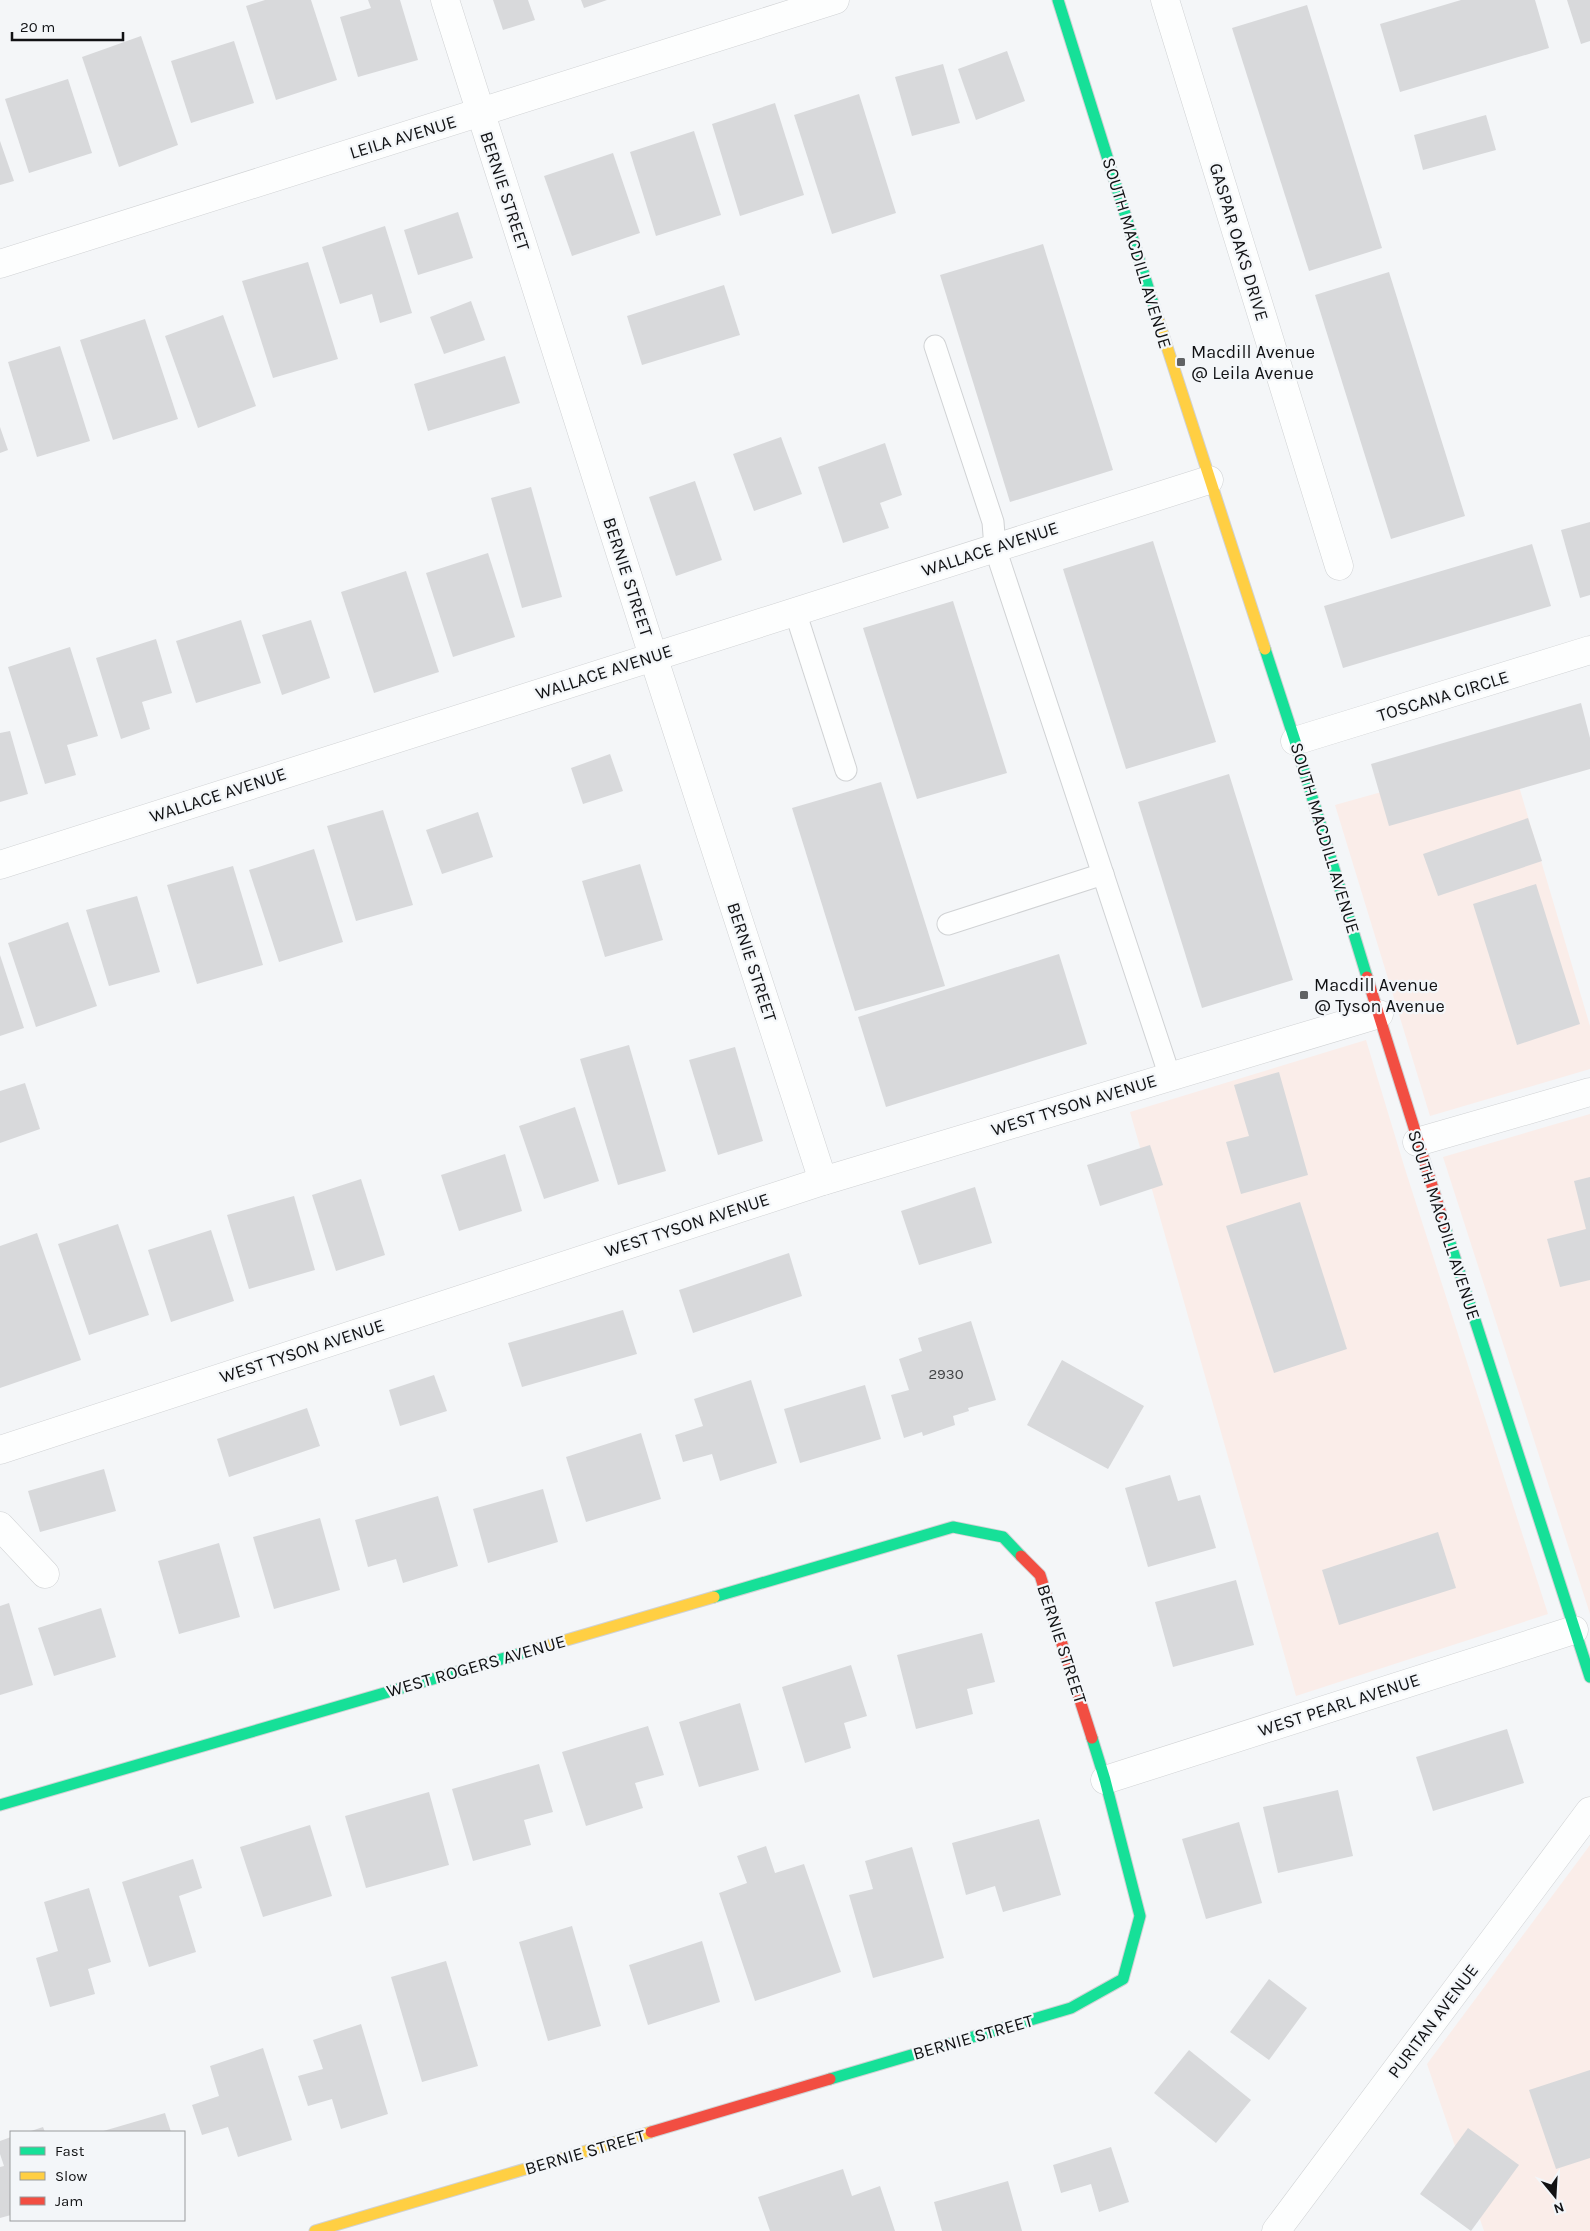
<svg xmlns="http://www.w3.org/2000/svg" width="1590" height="2231" viewBox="0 0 1590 2231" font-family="Karla,sans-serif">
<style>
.commercial{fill:#faede9}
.building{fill:#d8d9db}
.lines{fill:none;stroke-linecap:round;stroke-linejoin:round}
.lane-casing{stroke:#d0d2d4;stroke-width:23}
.street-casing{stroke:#d0d2d4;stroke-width:29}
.fast-casing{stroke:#d0d2d4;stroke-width:13}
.slow-casing{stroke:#d0d2d4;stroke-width:13}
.jam-casing{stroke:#d0d2d4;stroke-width:13}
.lane{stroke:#fdfefe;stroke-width:21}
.street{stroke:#fdfefe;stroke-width:28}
.fast{stroke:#16e098;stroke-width:11}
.slow{stroke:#ffcf43;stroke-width:11}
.jam{stroke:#f24e42;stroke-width:11}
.poi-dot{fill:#606264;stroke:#f3f6f9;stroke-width:2}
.labels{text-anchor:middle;stroke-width:4.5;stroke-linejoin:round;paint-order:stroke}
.number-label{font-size:15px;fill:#434446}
.street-label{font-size:18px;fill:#111214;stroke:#f3f6f9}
.poi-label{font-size:18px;fill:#111214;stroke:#f3f6f9;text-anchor:start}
</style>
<rect width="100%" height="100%" fill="#f4f6f8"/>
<!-- commercial -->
<g class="commercial">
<path d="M1510,756L1590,1026V1069L1430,1116L1335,805Z"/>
<path d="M1366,1040L1405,1169L1548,1614L1296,1696L1130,1112Z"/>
<path d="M1590,1114V1614L1443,1157Z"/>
<path d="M1590,1845V2231H1484L1427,2064Z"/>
</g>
<!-- building -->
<g class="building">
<path d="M265,0H311L337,80L276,100L246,6Z"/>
<path d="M368,0H400L418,60L358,77L340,17L371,8Z"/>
<path d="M493,0H528L535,20L503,30Z"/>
<path d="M581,0H607L584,8Z"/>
<path d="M1461,0H1535L1549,48L1400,92L1380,24Z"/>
<path d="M1567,0H1590V41L1581,44Z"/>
<path d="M1307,5L1382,248L1309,271L1232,28Z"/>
<path d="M141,36L178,145L119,167L82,57Z"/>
<path d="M234,41L254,103L191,123L171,61Z"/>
<path d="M1007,51L1025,101L976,120L958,69Z"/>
<path d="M943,64L960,123L912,136L895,77Z"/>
<path d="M68,79L92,153L29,173L5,99Z"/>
<path d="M859,94L896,213L832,234L794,115Z"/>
<path d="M775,103L804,195L740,216L712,124Z"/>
<path d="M1486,115L1496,150L1423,170L1414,135Z"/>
<path d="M694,131L721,215L656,236L630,152Z"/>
<path d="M0,141L14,181L0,185Z"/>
<path d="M613,153L640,233L572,256L544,176Z"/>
<path d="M458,212L473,258L418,275L404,230Z"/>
<path d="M385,226L412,313L380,323L372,294L340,304L322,247Z"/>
<path d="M1043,244L1113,470L1010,502L940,275Z"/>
<path d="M308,262L338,359L273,378L242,281Z"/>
<path d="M1389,272L1465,516L1391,539L1315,295Z"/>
<path d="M724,285L740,335L642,365L627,316Z"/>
<path d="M471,301L485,340L444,354L430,317Z"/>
<path d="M223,315L256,406L198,428L165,336Z"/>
<path d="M145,319L178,419L113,440L80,340Z"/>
<path d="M60,346L90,441L37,457L8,362Z"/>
<path d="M505,356L520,403L428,431L414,384Z"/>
<path d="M0,427L8,450L0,453Z"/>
<path d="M781,437L802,494L754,511L733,454Z"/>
<path d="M885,443L902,495L880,503L889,528L843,543L818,467Z"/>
<path d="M695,481L722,560L676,576L649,497Z"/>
<path d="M531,487L562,597L522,608L491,498Z"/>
<path d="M1590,522V595L1580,598L1561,530Z"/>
<path d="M1153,541L1216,742L1126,769L1063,569Z"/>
<path d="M1532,544L1551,606L1343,668L1324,606Z"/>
<path d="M488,553L515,637L453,657L426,573Z"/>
<path d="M406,571L439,672L374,693L341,592Z"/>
<path d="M953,601L1007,773L917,799L863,628Z"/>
<path d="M241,620L261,683L196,703L176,641Z"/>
<path d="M311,620L330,678L282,695L262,635Z"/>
<path d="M156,639L172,693L142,702L150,729L121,739L96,658Z"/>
<path d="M70,647L98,736L67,745L76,775L45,784L8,667Z"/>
<path d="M1581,703L1590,738V769L1389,826L1371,764Z"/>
<path d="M10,731L28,794L0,802V733Z"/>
<path d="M610,754L623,791L583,804L571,768Z"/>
<path d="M1229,774L1293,980L1202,1008L1138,802Z"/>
<path d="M881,782L945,986L855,1011L792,808Z"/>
<path d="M383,810L413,905L356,921L327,826Z"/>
<path d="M478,812L493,857L442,874L426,830Z"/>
<path d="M1528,818L1542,861L1438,896L1423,854Z"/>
<path d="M314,849L343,942L279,962L249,870Z"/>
<path d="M640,864L663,940L605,957L582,881Z"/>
<path d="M233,866L263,965L197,984L167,885Z"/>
<path d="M1536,884L1580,1024L1517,1045L1473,904Z"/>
<path d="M137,896L160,972L109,986L86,910Z"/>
<path d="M68,922L97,1006L36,1027L8,943Z"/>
<path d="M1059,954L1087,1044L886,1107L858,1017Z"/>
<path d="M0,955L24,1028L0,1036Z"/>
<path d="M629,1045L666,1171L618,1185L580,1059Z"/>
<path d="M735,1047L763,1141L718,1155L689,1060Z"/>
<path d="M1279,1072L1308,1175L1241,1194L1226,1142L1249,1136L1234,1085Z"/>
<path d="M25,1083L40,1129L0,1143V1091Z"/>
<path d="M575,1107L599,1181L544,1199L519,1126Z"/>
<path d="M1150,1145L1163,1185L1100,1206L1087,1165Z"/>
<path d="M505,1154L522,1211L459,1231L441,1175Z"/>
<path d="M1590,1177V1280L1560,1287L1547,1239L1586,1229L1574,1181Z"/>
<path d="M361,1179L385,1255L336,1271L312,1195Z"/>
<path d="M975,1187L992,1243L919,1265L901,1211Z"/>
<path d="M294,1196L315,1270L249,1289L227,1215Z"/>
<path d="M1300,1202L1347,1349L1274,1373L1226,1226Z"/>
<path d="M118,1224L149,1315L89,1335L58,1244Z"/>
<path d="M211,1230L234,1301L171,1322L148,1250Z"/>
<path d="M37,1233L81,1360L0,1388V1246Z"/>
<path d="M789,1253L802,1296L693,1333L679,1290Z"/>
<path d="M623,1310L637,1354L522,1387L508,1343Z"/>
<path d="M971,1321L996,1400L968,1408L969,1411L953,1416L955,1425L923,1436L922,1432L904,1438L891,1395L909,1390L899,1359L922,1351L918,1338Z"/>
<path d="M1062,1360L1144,1406L1108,1469L1027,1425Z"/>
<path d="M434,1375L447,1411L400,1426L389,1390Z"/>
<path d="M751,1380L777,1463L720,1481L712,1454L683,1462L675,1435L703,1426L694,1399Z"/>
<path d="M865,1385L881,1439L800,1463L784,1409Z"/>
<path d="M307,1408L320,1446L229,1477L217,1439Z"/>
<path d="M641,1433L661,1499L586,1522L566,1457Z"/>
<path d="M104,1469L116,1511L40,1532L28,1491Z"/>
<path d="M1170,1475L1178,1501L1200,1495L1216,1548L1148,1567L1125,1488Z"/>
<path d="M543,1489L558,1542L488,1563L473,1509Z"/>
<path d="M438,1496L458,1566L403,1583L396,1559L368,1567L355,1520Z"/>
<path d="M320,1518L340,1590L274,1609L253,1537Z"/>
<path d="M1438,1532L1456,1588L1339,1625L1322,1570Z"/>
<path d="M219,1543L240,1617L179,1634L158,1561Z"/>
<path d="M1236,1580L1254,1645L1173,1667L1155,1602Z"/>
<path d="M9,1603L33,1685L0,1695V1606Z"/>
<path d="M101,1608L116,1657L54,1676L38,1628Z"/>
<path d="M982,1633L995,1682L967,1689L973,1714L916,1729L897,1655Z"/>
<path d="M851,1665L867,1716L844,1723L851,1748L805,1763L782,1687Z"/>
<path d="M740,1703L759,1770L699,1787L679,1722Z"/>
<path d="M648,1726L664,1775L635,1783L643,1808L586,1826L562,1752Z"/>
<path d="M1507,1729L1524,1783L1433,1811L1416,1757Z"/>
<path d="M539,1764L553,1812L524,1820L531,1845L473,1861L452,1789Z"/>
<path d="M1338,1790L1353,1856L1278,1873L1263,1807Z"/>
<path d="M429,1792L449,1865L366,1888L345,1816Z"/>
<path d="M1039,1819L1061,1895L1003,1912L995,1886L966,1895L952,1843Z"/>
<path d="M1239,1822L1262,1903L1206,1919L1182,1839Z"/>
<path d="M310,1825L332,1896L263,1917L240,1847Z"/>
<path d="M766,1846L775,1873L804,1864L841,1972L755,2001L719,1893L747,1883L737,1856Z"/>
<path d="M912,1847L944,1958L873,1978L849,1895L873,1889L865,1861Z"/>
<path d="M193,1859L202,1888L179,1896L196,1952L149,1967L122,1882Z"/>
<path d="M89,1888L111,1962L88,1969L95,1994L50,2007L36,1958L58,1951L44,1902Z"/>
<path d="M572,1926L601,2026L548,2041L519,1942Z"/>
<path d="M702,1941L720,2002L648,2025L629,1965Z"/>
<path d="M446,1961L478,2066L422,2082L391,1977Z"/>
<path d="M1269,1979L1307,2008L1269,2060L1230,2032Z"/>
<path d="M361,2024L388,2114L341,2129L332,2099L308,2106L298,2076L323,2069L313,2040Z"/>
<path d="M263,2048L292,2140L238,2157L228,2127L202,2135L192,2105L219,2096L210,2066Z"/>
<path d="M1189,2050L1251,2100L1216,2143L1154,2093Z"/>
<path d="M1590,2070V2158L1556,2169L1529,2090Z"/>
<path d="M165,2113L171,2132H100Z"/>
<path d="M43,2127L45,2132H28Z"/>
<path d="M1468,2128L1519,2165L1471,2231L1420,2194Z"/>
<path d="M11,2137V2215L0,2218V2167L4,2166L0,2154V2141Z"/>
<path d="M1111,2147L1129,2202L1099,2212L1091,2184L1061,2193L1053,2165Z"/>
<path d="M843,2169L852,2196L880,2186L895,2231H770L758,2197Z"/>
<path d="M1008,2181L1022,2231H942L934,2202Z"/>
</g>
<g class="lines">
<!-- lane casing -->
<g class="lane-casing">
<g id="lane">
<path d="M935,346L993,522L995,548L1170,1077"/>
<path d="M795,611L846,770"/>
<path d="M948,924L1103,874"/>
</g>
</g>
<!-- street casing -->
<g class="street-casing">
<g id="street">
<path d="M445,0L653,656L823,1181"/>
<path d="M1165,0L1339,566"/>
<path d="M0,264L835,0"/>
<path d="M1295,741L1590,650"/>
<path d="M0,865L1209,480"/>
<path d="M1417,1142L1590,1092"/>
<path d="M0,1450L823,1181L1379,1014"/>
<path d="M0,1526L45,1574"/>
<path d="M1105,1780L1574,1630"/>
<path d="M1276,2231L1590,1811"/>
</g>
</g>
<!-- fast casing -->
<g class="fast-casing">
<g id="fast">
<path d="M1058,0L1157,316"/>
<path d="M1265,649L1295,741L1367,977"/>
<path d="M1445,1227L1590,1677"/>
<path d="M714,1597L953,1527L1003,1537L1021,1556"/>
<path d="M0,1805L529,1651"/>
<path d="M830,2079L1071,2008L1123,1979L1140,1916L1105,1780L1092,1738"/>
</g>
</g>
<!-- slow casing -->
<g class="slow-casing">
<g id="slow">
<path d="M1157,316L1265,649"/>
<path d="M529,1651L714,1597"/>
<path d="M315,2231L651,2132"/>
</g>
</g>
<!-- jam casing -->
<g class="jam-casing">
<g id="jam">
<path d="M1367,977L1445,1227"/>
<path d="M1021,1556L1040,1575L1092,1738"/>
<path d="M651,2132L830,2079"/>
</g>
</g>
<!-- lane -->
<use href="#lane" class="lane"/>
<!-- street -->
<use href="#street" class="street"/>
<!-- fast -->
<use href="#fast" class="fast"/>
<!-- slow -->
<use href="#slow" class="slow"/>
<!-- jam -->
<use href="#jam" class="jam"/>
</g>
<!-- markers -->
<g class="poi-dot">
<rect x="1176" y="357" width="10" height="10" rx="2.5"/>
<rect x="1299" y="990" width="10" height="10" rx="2.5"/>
</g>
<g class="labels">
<!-- number labels -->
<g class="number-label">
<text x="946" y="1379">2930</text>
</g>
<!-- street labels -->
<g class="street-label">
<text transform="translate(403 137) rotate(-17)" y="6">LEILA AVENUE</text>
<text transform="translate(505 191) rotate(72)" y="6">BERNIE STREET</text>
<text transform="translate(1239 242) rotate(73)" y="6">GASPAR OAKS DRIVE</text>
<text transform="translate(1137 253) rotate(73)" y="6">SOUTH MACDILL AVENUE</text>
<text transform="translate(990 549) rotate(-18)" y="6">WALLACE AVENUE</text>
<text transform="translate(628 577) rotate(72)" y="6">BERNIE STREET</text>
<text transform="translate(604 672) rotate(-18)" y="6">WALLACE AVENUE</text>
<text transform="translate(1443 696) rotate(-17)" y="6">TOSCANA CIRCLE</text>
<text transform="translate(218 795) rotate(-18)" y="6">WALLACE AVENUE</text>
<text transform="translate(1325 838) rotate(73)" y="6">SOUTH MACDILL AVENUE</text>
<text transform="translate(752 962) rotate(72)" y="6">BERNIE STREET</text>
<text transform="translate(1074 1105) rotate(-17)" y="6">WEST TYSON AVENUE</text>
<text transform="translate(687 1225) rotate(-18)" y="6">WEST TYSON AVENUE</text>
<text transform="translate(1444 1225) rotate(72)" y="6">SOUTH MACDILL AVENUE</text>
<text transform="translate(302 1351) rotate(-18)" y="6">WEST TYSON AVENUE</text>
<text transform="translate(1062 1644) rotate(72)" y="6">BERNIE STREET</text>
<text transform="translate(476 1666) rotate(-16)" y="6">WEST ROGERS AVENUE</text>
<text transform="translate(1339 1705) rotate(-18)" y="6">WEST PEARL AVENUE</text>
<text transform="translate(1433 2021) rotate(-53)" y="6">PURITAN AVENUE</text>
<text transform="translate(973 2037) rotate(-16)" y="6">BERNIE STREET</text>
<text transform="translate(585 2152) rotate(-16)" y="6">BERNIE STREET</text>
</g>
<!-- poi labels -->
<g class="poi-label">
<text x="1191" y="358">Macdill Avenue<tspan x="1191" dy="21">@ Leila Avenue</tspan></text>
<text x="1314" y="991">Macdill Avenue<tspan x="1314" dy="21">@ Tyson Avenue</tspan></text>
</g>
</g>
<!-- legend -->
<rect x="10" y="2131" width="175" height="90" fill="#f3f6f9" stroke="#999b9d"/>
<rect x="20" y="2147" width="25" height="8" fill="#16e098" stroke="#999b9d"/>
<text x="55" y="2156" font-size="15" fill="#111214">Fast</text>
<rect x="20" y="2172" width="25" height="8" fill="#ffcf43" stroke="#999b9d"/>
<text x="55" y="2181" font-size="15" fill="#111214">Slow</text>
<rect x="20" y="2197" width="25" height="8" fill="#f24e42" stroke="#999b9d"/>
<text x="55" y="2206" font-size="15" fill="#111214">Jam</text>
<!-- north arrow -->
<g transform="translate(1555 2196) rotate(162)" stroke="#f3f6f9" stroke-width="4" paint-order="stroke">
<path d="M0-4L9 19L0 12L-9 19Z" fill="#111214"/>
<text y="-8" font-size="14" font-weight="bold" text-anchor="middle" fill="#111214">N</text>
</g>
<!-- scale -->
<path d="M12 32v8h111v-8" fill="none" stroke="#111214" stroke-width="2.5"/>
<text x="20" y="32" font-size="15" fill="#111214" stroke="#f3f6f9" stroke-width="4" paint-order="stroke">20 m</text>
</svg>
